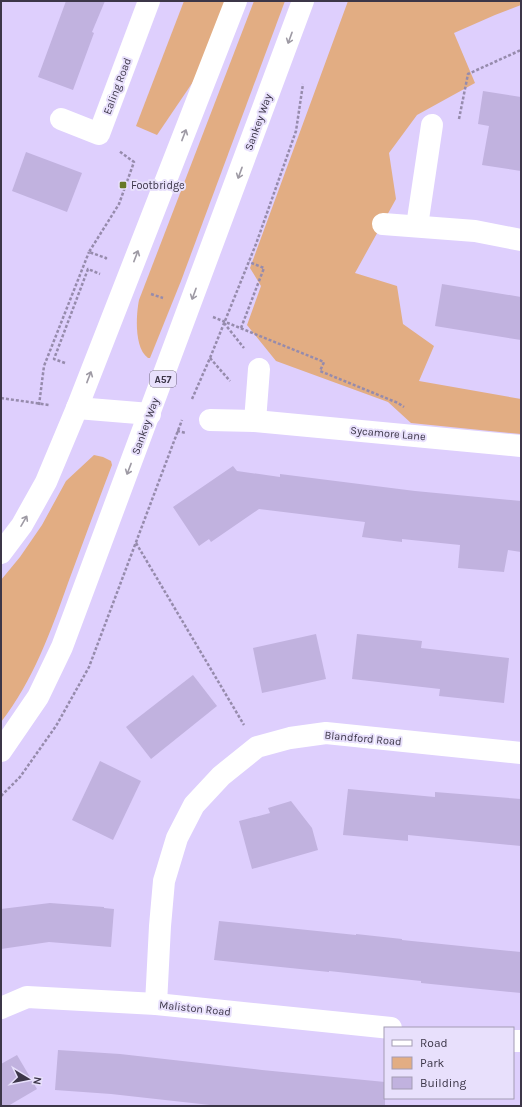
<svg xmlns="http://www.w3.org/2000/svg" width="522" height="1107" viewBox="0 0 522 1107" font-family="Karla,sans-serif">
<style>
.green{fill:#e2ad83}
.building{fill:#c1b2df}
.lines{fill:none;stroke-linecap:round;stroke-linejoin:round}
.path{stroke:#968bac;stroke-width:2.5;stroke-dasharray:3 2;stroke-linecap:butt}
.minor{stroke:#fff;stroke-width:22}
.trunk{stroke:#fff;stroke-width:22}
.oneway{stroke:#9e9aa4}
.poi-dot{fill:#687927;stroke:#e8e0fc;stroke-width:1.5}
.labels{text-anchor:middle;stroke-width:4;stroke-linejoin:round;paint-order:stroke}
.shield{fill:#e8e0fc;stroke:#70697e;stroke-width:1}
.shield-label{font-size:10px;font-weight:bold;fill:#3c3648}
.street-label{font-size:11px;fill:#3c3648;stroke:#e8e0fc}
.poi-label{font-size:11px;fill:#3c3648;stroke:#e8e0fc;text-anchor:start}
</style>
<rect width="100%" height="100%" fill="#decffd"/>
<!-- green -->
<g class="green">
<path d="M184,1H227L199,73L157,135L136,126Z"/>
<path d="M254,1H285L181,281L150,358H148C134,348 136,315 139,300Z"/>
<path d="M348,1H521V5L495,15L454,33L475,83L417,115L389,153L396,199L355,273L397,286L403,324L434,346L419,381L521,399V434L411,423L388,402L276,361L247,325L261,286L250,268Z"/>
<path d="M94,455L103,457L111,461L112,465C97,504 83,543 68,583C51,631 33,681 1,722V580L20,557L42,525L66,481Z"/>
</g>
<!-- building -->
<g class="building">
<path d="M66,1H105L92,32L94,33L73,90L38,77Z"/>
<path d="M483,91L521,97V171L482,165L489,126L478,124Z"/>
<path d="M26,152L82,173L67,212L12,191Z"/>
<path d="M442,284L521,297V340L435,326Z"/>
<path d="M233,466L237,471L280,477V474L415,491L521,501V552L508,550L504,572L458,568L460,545L402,539V542L362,537L365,522L259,509L211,542L209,539L199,546L173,507Z"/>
<path d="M316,634L326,679L262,693L253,648Z"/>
<path d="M357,634L422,641L421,648L509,658L504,703L439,696L440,689L352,679Z"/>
<path d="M193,675L217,706L151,759L126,727Z"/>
<path d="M100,761L141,781L113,840L72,820Z"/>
<path d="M348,789L435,797V792L521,799V846L408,835V841L343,835Z"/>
<path d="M291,801L312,828L318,850L252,869L239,821L270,813L268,808Z"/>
<path d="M50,903L104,907V908L114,909L111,947L49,942L1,949V909Z"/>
<path d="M219,921L356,935V934L402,939V940L521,952V993L421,983V981L329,971V972L214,960Z"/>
<path d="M58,1050L120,1054L262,1070L385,1082V1106H219L111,1094L55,1090Z"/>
<path d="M17,1055L37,1089L8,1106H1V1064Z"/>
</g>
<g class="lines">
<!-- path -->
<g class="path">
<path d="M459,119L468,74L521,50"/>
<path d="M105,259L106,258L89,252L119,204L134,162L119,151"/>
<path d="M151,294L163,298"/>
<path d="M213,317L324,362L320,371L398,403L404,407"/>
<path d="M224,323L244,348"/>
<path d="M241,328L264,268L249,262"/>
<path d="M210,358L230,381"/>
<path d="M65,363L54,359L88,269L100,274"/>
<path d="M1,398L49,405"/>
<path d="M192,399L210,358L256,244L296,131L303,84"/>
<path d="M39,405L44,366L89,252"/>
<path d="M177,431L186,433"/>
<path d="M136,543L244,725"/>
<path d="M1,796L20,777L56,726L89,667L182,420"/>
</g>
<!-- minor -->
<g class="minor">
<path d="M61,119L99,134L149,1"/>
<path d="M383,224L475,231L521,240"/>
<path d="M417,226L432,125"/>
<path d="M210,420L255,421L521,446"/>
<path d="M255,421L259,369"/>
<path d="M156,1004L160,926L164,881L177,838L194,805L221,776L257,747L290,738L326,733L521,753"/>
<path d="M1,1008L27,997L156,1004L391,1028"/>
<path d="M513,1041H521"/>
</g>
<!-- trunk -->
<g class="trunk">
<path d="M77,408L150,414"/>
<path d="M1,553L22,525L46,482L77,408L236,1"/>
<path d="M1,751L38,697L62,647L303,1"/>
</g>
</g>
<!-- one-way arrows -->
<defs><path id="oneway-shaft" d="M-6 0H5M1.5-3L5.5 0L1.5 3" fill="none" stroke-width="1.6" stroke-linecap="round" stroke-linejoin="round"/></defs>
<g class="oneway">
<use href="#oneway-shaft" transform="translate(290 38) rotate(110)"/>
<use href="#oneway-shaft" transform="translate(184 135) rotate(-69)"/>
<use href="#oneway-shaft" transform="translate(240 173) rotate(110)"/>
<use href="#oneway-shaft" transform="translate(136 256) rotate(-69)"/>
<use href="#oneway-shaft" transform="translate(194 294) rotate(110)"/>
<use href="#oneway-shaft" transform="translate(89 377) rotate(-69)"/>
<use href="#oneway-shaft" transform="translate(129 469) rotate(111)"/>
<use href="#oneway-shaft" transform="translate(24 521) rotate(-60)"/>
</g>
<!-- markers -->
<rect class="poi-dot" x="119" y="181" width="8" height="8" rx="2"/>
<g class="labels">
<!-- shield labels -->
<rect class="shield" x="150" y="371" width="26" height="16" rx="3"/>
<g class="shield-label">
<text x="163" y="383">A57</text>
</g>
<!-- street labels -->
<g class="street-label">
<text transform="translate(117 86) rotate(-69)" y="4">Ealing Road</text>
<text transform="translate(258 122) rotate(-70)" y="4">Sankey Way</text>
<text transform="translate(145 426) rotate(-70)" y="4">Sankey Way</text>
<text transform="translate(388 433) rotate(5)" y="4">Sycamore Lane</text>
<text transform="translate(363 738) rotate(5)" y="4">Blandford Road</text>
<text transform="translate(195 1008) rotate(6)" y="4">Maliston Road</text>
</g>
<!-- poi labels -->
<g class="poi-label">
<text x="131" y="189">Footbridge</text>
</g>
</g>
<!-- border -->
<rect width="522" height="1107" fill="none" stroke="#3c3648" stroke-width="4"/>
<!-- legend -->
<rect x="384" y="1027" width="130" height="72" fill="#e8e0fc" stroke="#a39cb4"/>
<rect x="392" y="1040" width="20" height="6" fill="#ffffff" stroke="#a39cb4"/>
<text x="420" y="1047" font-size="12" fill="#3c3648">Road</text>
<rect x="392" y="1057" width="20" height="12" fill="#e2ad83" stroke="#a39cb4"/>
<text x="420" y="1067" font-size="12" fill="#3c3648">Park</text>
<rect x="392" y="1077" width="20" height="12" fill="#c1b2df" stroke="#a39cb4"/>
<text x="420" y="1087" font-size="12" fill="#3c3648">Building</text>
<!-- north arrow -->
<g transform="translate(28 1079) rotate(100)" stroke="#e8e0fc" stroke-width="3" paint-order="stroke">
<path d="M0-3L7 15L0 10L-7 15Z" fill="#3c3648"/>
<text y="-6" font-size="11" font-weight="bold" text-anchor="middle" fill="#3c3648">N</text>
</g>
</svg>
